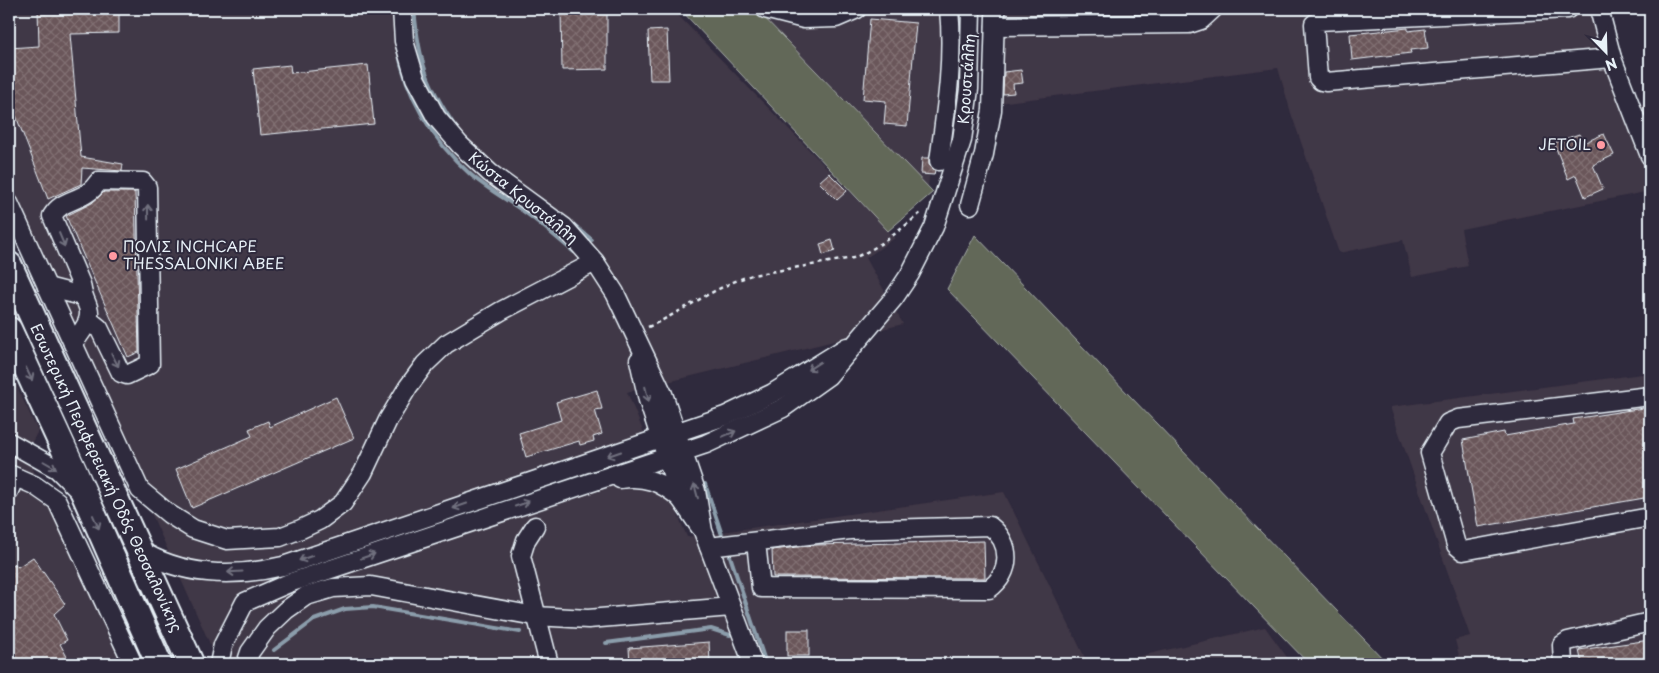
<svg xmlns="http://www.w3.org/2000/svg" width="1659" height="673" viewBox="0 0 1659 673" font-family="'Playpen Sans',sans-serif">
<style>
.built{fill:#413746}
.grass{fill:#626759;stroke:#a5aca8}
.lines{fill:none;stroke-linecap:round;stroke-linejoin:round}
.stream{stroke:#8b9dab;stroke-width:4}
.building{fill:url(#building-cross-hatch);stroke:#e8f1f8}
.minor-casing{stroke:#e8f1f8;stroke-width:21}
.highway-casing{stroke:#e8f1f8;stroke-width:29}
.path{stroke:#e8f1f8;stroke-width:2.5;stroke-dasharray:4 4;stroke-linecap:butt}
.minor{stroke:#2f2a3d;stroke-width:18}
.highway{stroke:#2f2a3d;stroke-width:25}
.oneway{stroke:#70707e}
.poi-dot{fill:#ff9aa2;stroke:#2f2a3d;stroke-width:2}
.labels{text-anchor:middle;stroke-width:4;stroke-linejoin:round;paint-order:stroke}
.street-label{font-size:15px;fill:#e8f1f8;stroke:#2f2a3d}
.poi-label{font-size:15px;fill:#e8f1f8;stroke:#2f2a3d;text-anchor:end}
</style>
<defs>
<pattern id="building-cross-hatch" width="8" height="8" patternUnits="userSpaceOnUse" patternTransform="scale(1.25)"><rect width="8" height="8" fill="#6b565a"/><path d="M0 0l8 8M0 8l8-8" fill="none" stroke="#806f72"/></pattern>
</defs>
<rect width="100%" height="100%" fill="#2f2a3d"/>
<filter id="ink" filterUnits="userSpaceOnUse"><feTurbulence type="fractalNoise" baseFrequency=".02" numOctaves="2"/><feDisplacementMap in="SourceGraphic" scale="10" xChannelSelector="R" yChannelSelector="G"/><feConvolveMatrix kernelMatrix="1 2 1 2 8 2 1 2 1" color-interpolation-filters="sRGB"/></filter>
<g filter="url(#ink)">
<!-- built -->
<g class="built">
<path d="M9,9H672L895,238L866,258L903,324L627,392L687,537L1004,492L1088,664H219L9,197Z"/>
<path d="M756,9H941L943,48L928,187Z"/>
<path d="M1006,9H1596L1637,106L1650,104V191L1461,229L1468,266L1412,277L1403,240L1339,253L1291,113L1278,68L999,103L1002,34Z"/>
<path d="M9,370L38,431L25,455L58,520L123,664H9Z"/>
<path d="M1650,373V664H1461L1455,640L1470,636L1390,407Z"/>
<path d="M1265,627L1292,664H1106Z"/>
</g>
<!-- grass -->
<g class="grass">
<path d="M680,9H756L933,192L888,231Z"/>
<path d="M975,235L1388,664H1309L947,289Z"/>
</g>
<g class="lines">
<!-- stream -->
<g class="stream">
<path d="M414,9C419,62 426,83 456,128"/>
<path d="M397,46C406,96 432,140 470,174C488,190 510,201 530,216C545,227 559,240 574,252"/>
<path d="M537,197L555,210"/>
<path d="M573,224L592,240"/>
<path d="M705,484L722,535"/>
<path d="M730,556L766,664"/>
<path d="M606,643L711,629L730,635"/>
<path d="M274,650L314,620L345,609L373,607L520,632"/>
</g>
</g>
<!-- building -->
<g class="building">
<path d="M38,9H119V33L70,34L81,157L123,164L122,171L82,168L81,184L48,199L9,98V48L39,46Z"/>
<path d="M561,9H607V69L562,70Z"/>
<path d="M870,19L916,23L907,126L884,124L886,101L863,99Z"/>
<path d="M1408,28V31L1425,29L1428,48L1410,50L1411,53L1352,60L1350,34Z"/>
<path d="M667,30L669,80H650L648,31Z"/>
<path d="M290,65L291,73L368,65L374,124L260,135L253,69Z"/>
<path d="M1021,70L1023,83L1013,84L1014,93L1003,94L1004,72Z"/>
<path d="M1579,134L1583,143L1604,134L1614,155L1593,165L1603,189L1585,197L1576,175L1568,179L1554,143Z"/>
<path d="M922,158H929V165L935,170L934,175L921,174Z"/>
<path d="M829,173L847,191L837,200L819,182Z"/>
<path d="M104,192H135L139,352L128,357L66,216L92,203Z"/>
<path d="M832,240L835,251L823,255L820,244Z"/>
<path d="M597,390L602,409L595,410L602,434L593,437L594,441L580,445L579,441L526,457L519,433L561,420L556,402Z"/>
<path d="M336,397L354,438L192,508L176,469L252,436L249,429L268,421L270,427Z"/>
<path d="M1650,407V497L1478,527L1463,440L1504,432L1505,436L1574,424L1573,419Z"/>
<path d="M984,541L985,578L773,577L772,550L815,545Z"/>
<path d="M33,557L65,604L54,614L67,640L60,644L71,664H9V568L15,564L18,567Z"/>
<rect x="787" y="630" width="22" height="26"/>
<path d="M1650,640V664H1582L1579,650Z"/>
<path d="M709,642L710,664H630L629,648Z"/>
</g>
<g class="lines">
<!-- minor casing -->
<g class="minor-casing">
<g id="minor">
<path d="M402,9L404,41L415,78L436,117L460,145L490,173L564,227L595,262L615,293L663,394L696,491L703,531L753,664"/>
<path d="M765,9L804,19L836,18L857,9"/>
<path d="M1568,9L1318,21L1314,24L1318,78L1321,81L1326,82L1612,58"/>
<path d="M1599,9L1612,58L1650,156"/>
<path d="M995,26L1189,24L1201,20L1213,9"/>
<path d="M939,161C946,110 954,60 949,9"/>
<path d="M9,203L140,490L169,514L193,529L227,540L280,537L301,529L320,520L343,503L363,473L388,420L408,387L425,364L446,344L501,311L595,262"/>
<path d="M970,205L984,154L992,110L995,16L997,9"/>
<path d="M47,287L82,296"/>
<path d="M73,344C80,333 93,321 88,307C85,298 82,295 81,284L52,216C64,196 84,204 99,181L143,182L147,187L150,364L127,375L121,373L99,328L89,320"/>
<path d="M639,360L648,400L680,498L700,527"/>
<path d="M1650,396L1458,419L1448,423L1430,453L1456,545L1463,551L1650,517"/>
<path d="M9,442L57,469L78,490"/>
<path d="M9,474L34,485L57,501L133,664"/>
<path d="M620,479C645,475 661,482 680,498"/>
<path d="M9,491L15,477"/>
<path d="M535,526L526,540L521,556L549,664"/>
<path d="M709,547L850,530L990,526C1012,543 1012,573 989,589L761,588L756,542"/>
<path d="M138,549C181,576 233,578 283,566L725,416L773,393L847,347"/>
<path d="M219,664L223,645L245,602L289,583L706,444L783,408L828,376L894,298L910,274L934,227L962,140L969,89L971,9"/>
<path d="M246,664L250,652L267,628L286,610L306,596L333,588L371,586L535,616L588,619L731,607"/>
<path d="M1563,664L1562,645L1568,641L1650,622"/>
</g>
</g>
<!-- highway casing -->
<g class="highway-casing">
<g id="highway">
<path d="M9,265L191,664"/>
<path d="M9,330L75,473L159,664"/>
</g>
</g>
<!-- path -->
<path class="path" d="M648,327C684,311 714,287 752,275L853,258C880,248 901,229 923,211"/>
<!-- minor -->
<use href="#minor" class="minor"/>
<!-- highway -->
<use href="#highway" class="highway"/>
</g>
<!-- one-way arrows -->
<defs><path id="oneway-shaft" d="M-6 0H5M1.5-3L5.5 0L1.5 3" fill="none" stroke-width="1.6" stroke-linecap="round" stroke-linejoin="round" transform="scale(1.25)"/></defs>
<g class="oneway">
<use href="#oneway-shaft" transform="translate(148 212) rotate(-91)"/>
<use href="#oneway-shaft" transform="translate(62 240) rotate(67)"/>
<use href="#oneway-shaft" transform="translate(115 360) rotate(62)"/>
<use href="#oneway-shaft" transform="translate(814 366) rotate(147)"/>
<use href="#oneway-shaft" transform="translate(29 374) rotate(65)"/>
<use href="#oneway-shaft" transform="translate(647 394) rotate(76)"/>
<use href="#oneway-shaft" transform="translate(729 434) rotate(-23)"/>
<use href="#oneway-shaft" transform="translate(614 454) rotate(161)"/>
<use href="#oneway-shaft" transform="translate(50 465) rotate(30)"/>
<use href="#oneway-shaft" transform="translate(696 491) rotate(-105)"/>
<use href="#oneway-shaft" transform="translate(522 504) rotate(-19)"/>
<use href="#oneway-shaft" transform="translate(460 506) rotate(161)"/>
<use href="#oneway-shaft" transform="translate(96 522) rotate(66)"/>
<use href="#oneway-shaft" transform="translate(368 556) rotate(-19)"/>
<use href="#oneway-shaft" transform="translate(306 558) rotate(161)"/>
<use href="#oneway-shaft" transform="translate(235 572) rotate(177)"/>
</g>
</g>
<!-- markers -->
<g class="poi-dot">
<circle cx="1601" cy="145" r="5"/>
<circle cx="113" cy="256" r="5"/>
</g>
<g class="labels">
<!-- street labels -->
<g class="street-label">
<text transform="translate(967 79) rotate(-86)" y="5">Κρουστάλλη</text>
<text transform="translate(523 198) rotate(39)" y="5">Κώστα Κρυστάλλη</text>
<text transform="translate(106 478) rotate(65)" y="5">Εσωτερική Περιφερειακή Οδός Θεσσαλονίκης</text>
</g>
<!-- poi labels -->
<g class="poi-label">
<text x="1591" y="150">JETOIL</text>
<text x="123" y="252" text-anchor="start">ΠΟΛΙΣ INCHCAPE<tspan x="123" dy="17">THESSALONIKI ΑΒΕΕ</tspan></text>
</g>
</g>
<!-- margin -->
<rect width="1659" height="673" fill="none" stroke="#2f2a3d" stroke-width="30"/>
<rect x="15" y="15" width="1629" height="643" fill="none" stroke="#e8f1f8" stroke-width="2" filter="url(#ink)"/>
<!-- north arrow -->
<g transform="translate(1606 52) rotate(157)" stroke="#2f2a3d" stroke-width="4" paint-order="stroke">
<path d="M0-4L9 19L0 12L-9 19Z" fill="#e8f1f8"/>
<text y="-8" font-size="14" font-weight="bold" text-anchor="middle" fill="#e8f1f8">N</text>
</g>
</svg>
